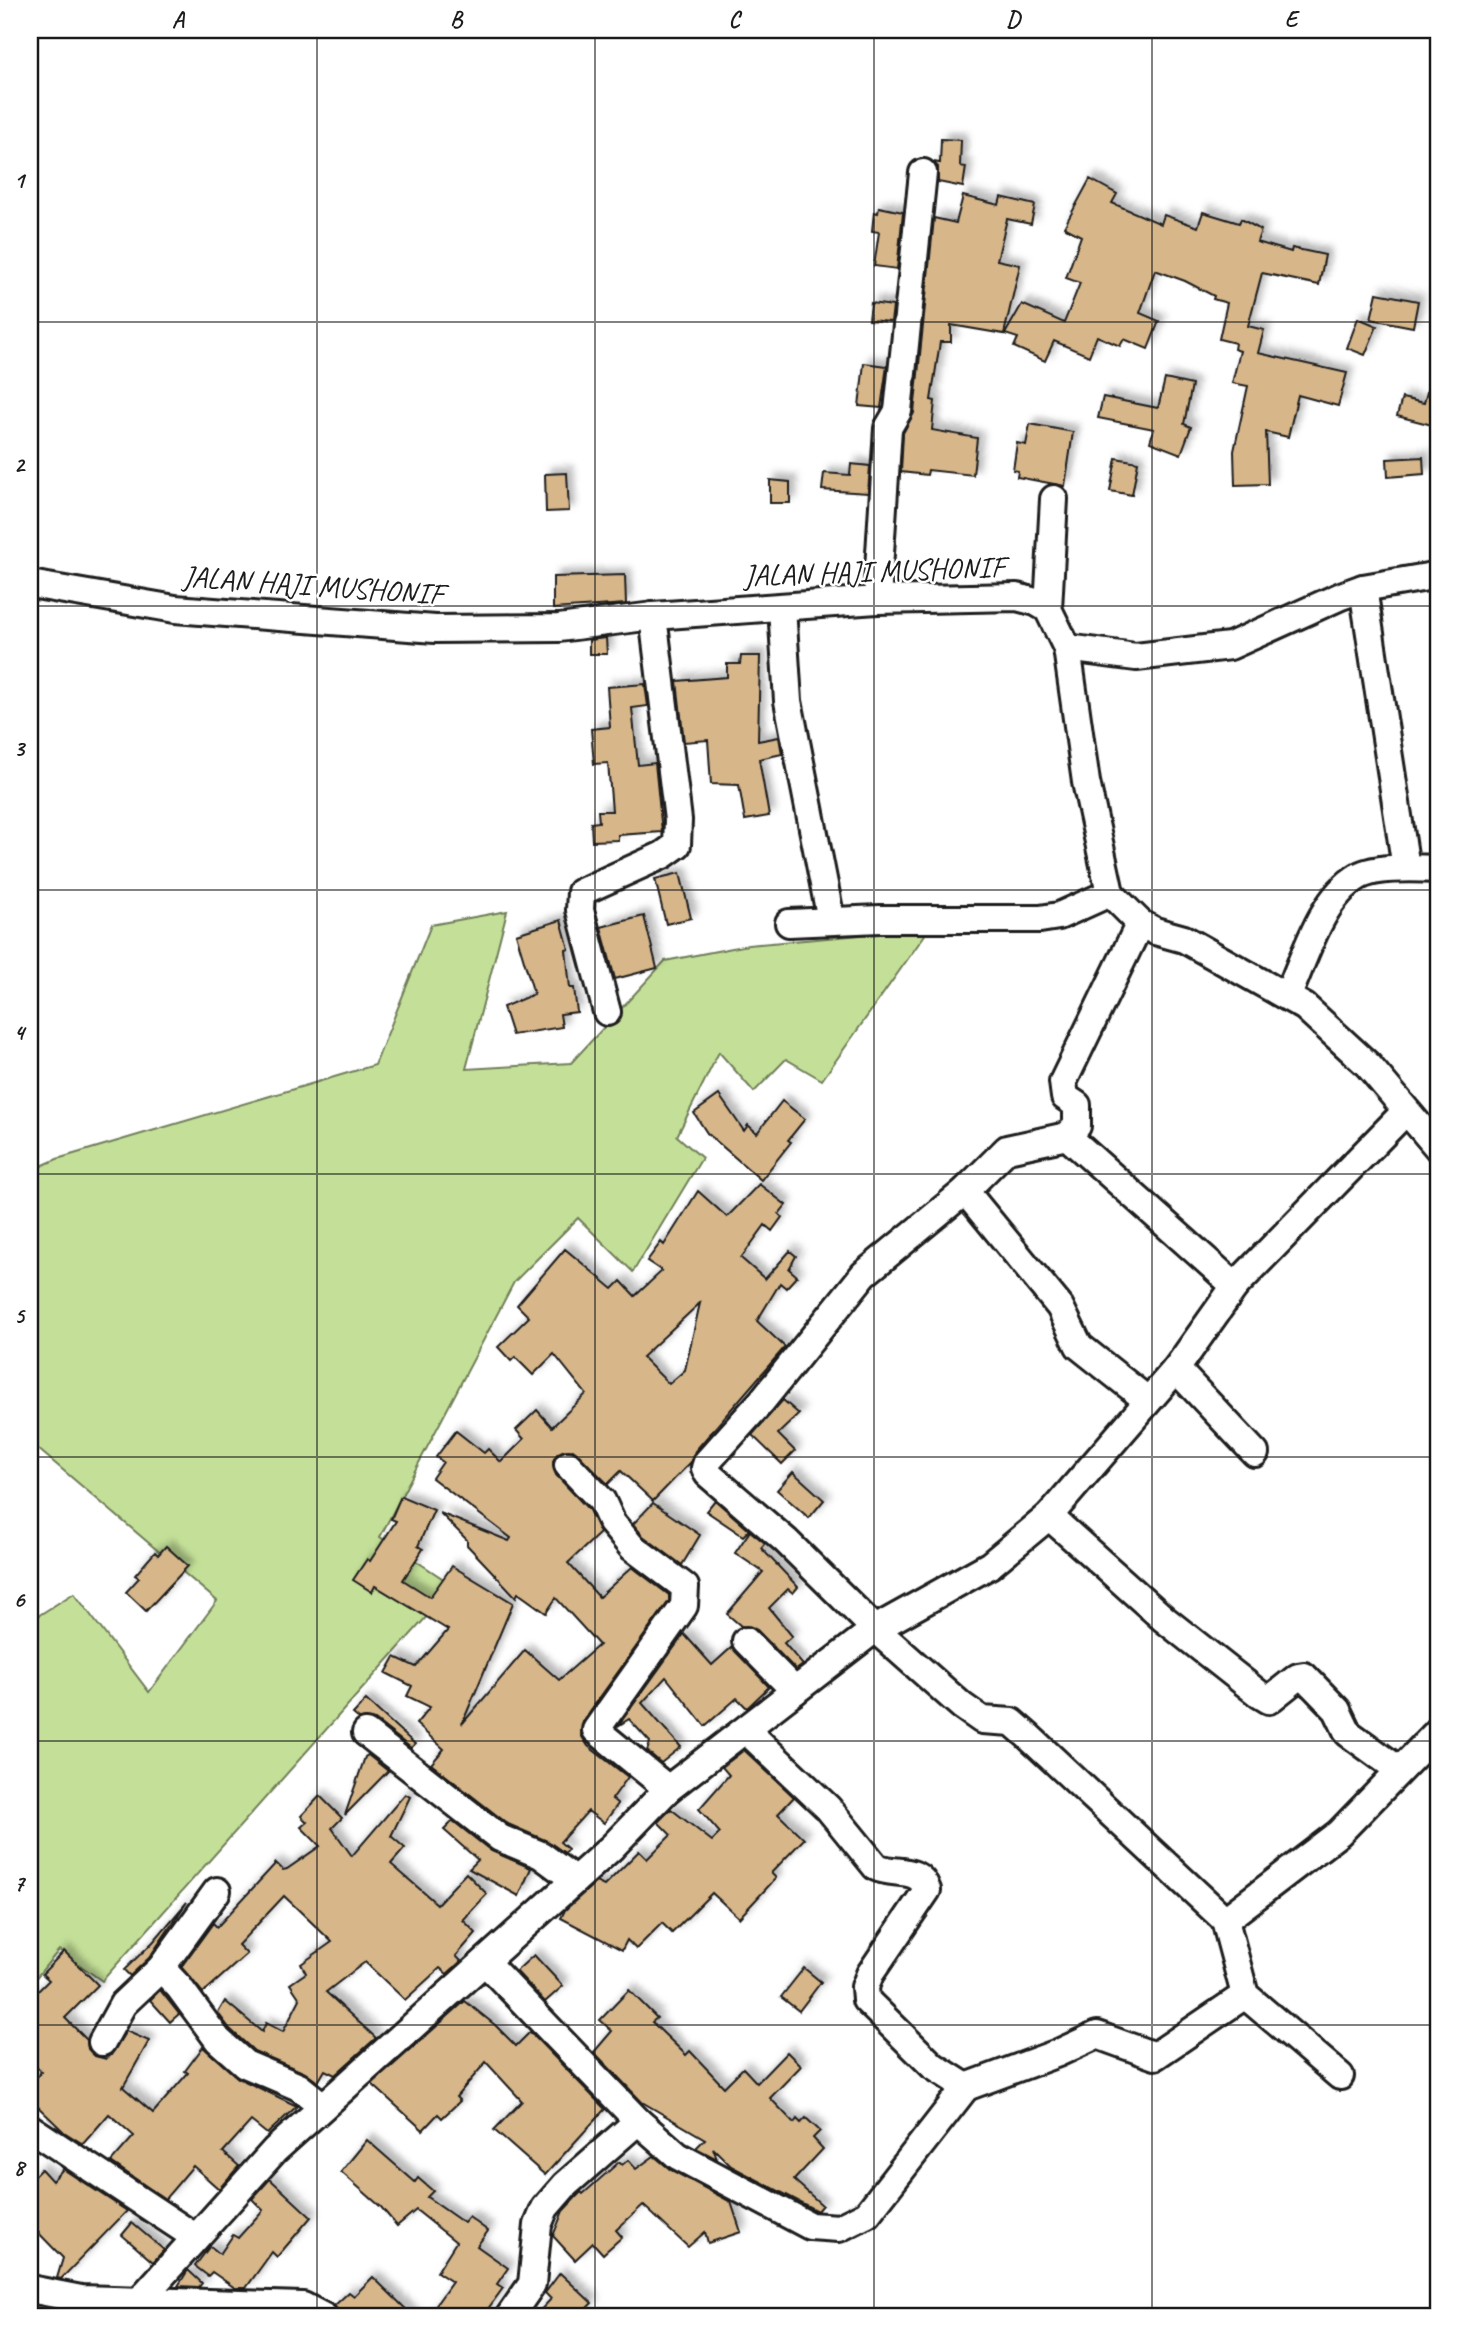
<svg xmlns="http://www.w3.org/2000/svg" width="1469" height="2347" viewBox="0 0 1469 2347" font-family="Caveat,sans-serif">
<style>
.green{fill:#c4e098;stroke:#707e5a;stroke-width:2}
.building{fill:#d7b68a;stroke:#1c1c1c;stroke-width:2;fill-rule:evenodd;filter:url(#shadow)}
.lines{fill:none;stroke-linecap:round;stroke-linejoin:round}
.minor-casing{stroke:#1c1c1c;stroke-width:32}
.minor{stroke:#fff;stroke-width:26}
.grid{fill:none;stroke:#1c1c1c;stroke-width:2;stroke-opacity:0.55}
.labels{text-anchor:middle;stroke-width:5;stroke-linejoin:round;paint-order:stroke}
.street-label{font-size:30px;fill:#1c1c1c;stroke:#fff}
.neatline{fill:none;stroke:#1c1c1c;stroke-width:2.5}
.grid-label{font-size:23px;text-anchor:middle;font-weight:bold;fill:#1c1c1c}
</style>
<defs>
<filter id="shadow"><feDropShadow dx="6" dy="-6" stdDeviation="3.5" flood-color="#0004"/></filter>
</defs>
<rect width="100%" height="100%" fill="#fff"/>
<filter id="ink" filterUnits="userSpaceOnUse"><feTurbulence type="fractalNoise" baseFrequency=".0143" numOctaves="2"/><feDisplacementMap in="SourceGraphic" scale="14" xChannelSelector="R" yChannelSelector="G"/><feConvolveMatrix kernelMatrix="1 2 1 2 8 2 1 2 1" color-interpolation-filters="sRGB"/></filter>
<g filter="url(#ink)">
<!-- green -->
<path class="green" d="M507,911L466,1069L571,1063L665,961L748,945L929,929L822,1080L786,1059L754,1092L719,1052L677,1136L702,1158L633,1272L578,1218L514,1282L380,1537L454,1586L102,1981L59,1950L30,1985V1621L74,1593L149,1692L217,1601L30,1442V1171L57,1159L375,1065L431,925Z"/>
<!-- building -->
<g class="building">
<path d="M941,139L961,140L960,166L966,167L963,187L938,182V167L933,162L940,163Z"/>
<path d="M1090,179L1117,194L1112,203L1161,224L1164,215L1198,227L1203,212L1239,223L1241,219L1261,230L1257,242L1291,252L1292,248L1325,255L1319,285L1262,273L1248,326L1264,330L1258,353L1347,373L1338,406L1298,395L1288,437L1266,432L1268,484L1235,485L1234,451L1248,386L1232,383L1240,351L1234,349L1235,343L1219,339L1227,303L1213,299L1214,296L1185,281L1155,270L1140,313L1159,321L1148,349L1124,339L1120,346L1097,336L1089,356L1054,341L1045,361L1014,347L1018,338L1005,334L1022,304L1064,323L1080,283L1066,278L1081,236L1064,227Z"/>
<path d="M963,196L999,205L1001,197L1035,205L1031,224L1007,219L997,260L1020,265L1004,334L951,325V342H940L931,400L935,401L932,430L977,438L973,475L928,470L927,475L901,472L903,433L914,413L934,218L956,223Z"/>
<path d="M879,207L903,212L897,269L874,266L879,232L872,231L874,212L878,213Z"/>
<path d="M1377,293L1418,301L1413,327L1371,319Z"/>
<path d="M871,303L893,306L891,322L869,320Z"/>
<path d="M1358,318L1377,326L1365,355L1347,348Z"/>
<path d="M864,363L887,366L881,408L859,406Z"/>
<path d="M1434,366L1439,367L1436,426L1397,416L1402,398L1424,403Z"/>
<path d="M1165,379L1192,385L1184,424L1191,427L1181,454L1150,442L1154,429L1098,418L1103,397L1158,408Z"/>
<path d="M1030,424L1073,432L1065,486L1017,477L1018,471L1013,470L1017,443L1026,445Z"/>
<path d="M1423,457L1424,474L1388,477L1387,459Z"/>
<path d="M1116,458L1138,462L1132,495L1110,491Z"/>
<path d="M851,464L870,466L868,493L822,490L824,473L850,475Z"/>
<path d="M567,473L569,511L546,512L545,474Z"/>
<path d="M770,480L790,482V503H770Z"/>
<path d="M625,575L626,604L553,609V577Z"/>
<path d="M606,638L607,654H589V640Z"/>
<path d="M741,656H760L758,741L779,737L782,754L759,759L769,816L745,820L739,785L711,784L708,740L684,742L677,681L727,677V664H740Z"/>
<path d="M645,684L648,706L632,708L638,765L655,763L662,832L618,835V840L592,841L591,823L599,822L598,811H612L608,763L594,764L591,729L610,727L607,687Z"/>
<path d="M680,873L691,918L666,924L655,879Z"/>
<path d="M644,916L657,968L615,979L601,927Z"/>
<path d="M561,920L569,949L566,950L570,988H574L577,1012L560,1014L562,1027L512,1035L503,1007L534,994L516,934Z"/>
<path d="M719,1095L744,1131L748,1125L757,1133L782,1101L805,1119L788,1140L791,1142L761,1180L707,1133L694,1113Z"/>
<path d="M759,1184L786,1205L779,1214L782,1217L772,1231L765,1225L741,1258L765,1279L790,1251L796,1256L789,1269L797,1276L786,1288L780,1283L757,1321L785,1347L695,1451L690,1463L653,1501L621,1471L608,1484L573,1450L558,1453L553,1461L556,1475L589,1510L600,1533L568,1563L599,1597L632,1567L669,1595V1601L583,1721L581,1735L588,1746L628,1777L612,1799L618,1804L604,1823L588,1811L560,1842L568,1849L565,1853L547,1841L508,1824L431,1764L444,1749L416,1724L430,1707L407,1696L412,1686L386,1673L395,1657L416,1667L448,1630L375,1586L372,1592L353,1580L367,1559L370,1561L396,1521L391,1519L401,1496L434,1510L418,1546L423,1549L403,1580L430,1597L452,1566L513,1603L462,1724L525,1650L559,1680L599,1645L556,1598L546,1613L518,1593L516,1597L467,1545V1540L440,1513L509,1541L511,1538L432,1478L443,1462L436,1457L456,1431L484,1453L488,1449L501,1462L524,1439L516,1430L537,1410L552,1427L586,1394L554,1354L533,1375L515,1357L511,1361L498,1347L529,1317L517,1305L565,1249L613,1289L621,1281L635,1296L662,1271L647,1261L661,1242L664,1245L698,1191L727,1217ZM700,1303L685,1370L669,1384L642,1357Z"/>
<path d="M783,1400L799,1414L778,1434L795,1451L782,1464L752,1435Z"/>
<path d="M793,1472L824,1500L809,1518L777,1490Z"/>
<path d="M715,1500L749,1530L743,1536L706,1511Z"/>
<path d="M653,1503L700,1535L682,1565L643,1536L633,1524Z"/>
<path d="M750,1531L765,1543L761,1548L798,1587L793,1593L788,1589L769,1608L792,1636L784,1643L803,1665L796,1670L757,1630L741,1626L727,1614L763,1572L735,1553Z"/>
<path d="M166,1546L188,1566L146,1611L126,1592L139,1578L135,1575L155,1552L158,1555Z"/>
<path d="M684,1634L712,1665L732,1647L769,1687L747,1708L737,1698L705,1726L666,1677L642,1703L681,1747L661,1763L647,1751L650,1742L629,1719L618,1726Z"/>
<path d="M366,1700L415,1744L411,1748L375,1720L359,1719L353,1714Z"/>
<path d="M744,1750L794,1797L778,1814L804,1839L771,1873L776,1878L739,1918L712,1893L672,1933L662,1923L636,1949L627,1940L622,1950L561,1918L565,1910L596,1882L604,1886L639,1851L647,1859L671,1835L658,1822L671,1809L712,1841L720,1833L699,1809L729,1775L722,1767Z"/>
<path d="M368,1755L388,1771L345,1815L365,1757Z"/>
<path d="M405,1794L410,1797L391,1836L405,1848L391,1864L437,1904L466,1873L487,1894L463,1920L476,1933L456,1956L461,1961L458,1964L447,1974L440,1968L405,2000L365,1962L326,1992L376,2038L335,2075L325,2070L318,2082L305,2073L254,2051L230,2029L218,2013L225,2001L262,2032L266,2023L283,2032L300,1999L290,1984L306,1973L301,1964L332,1942L284,1896L238,1945L247,1954L203,1993L181,1967L213,1923L217,1927L276,1863L283,1870L287,1869L320,1846L301,1827L307,1822L301,1816L320,1796L342,1818L332,1828L352,1856Z"/>
<path d="M453,1821L491,1851L531,1868L519,1896L469,1869L478,1860L444,1830Z"/>
<path d="M187,1902L149,1958L130,1976L124,1970L153,1942Z"/>
<path d="M64,1951L98,1985L65,2018L87,2040L88,2049L95,2056L106,2059L111,2055L126,2031L149,2041L123,2087L153,2113L188,2073L185,2071L203,2047L238,2078L297,2106L267,2134L251,2121L223,2152L239,2166L219,2189L193,2166L165,2199L111,2162L134,2136L109,2114L83,2144L64,2132L30,2099V2085L41,2072L30,2060V1999L49,1980L42,1974Z"/>
<path d="M534,1955L563,1986L545,2002L516,1971Z"/>
<path d="M804,1968L821,1982L799,2011L781,1997Z"/>
<path d="M160,1990L179,2014L170,2022L150,2000Z"/>
<path d="M629,1990L657,2018L652,2022L686,2055L690,2051L724,2087L743,2068L757,2083L787,2052L801,2066L770,2098L794,2123L797,2119L801,2123L806,2118L820,2131L813,2138L823,2149L794,2180L822,2205L817,2211L731,2166L713,2148L717,2159L696,2148L705,2139L642,2102L594,2052L612,2031L600,2020Z"/>
<path d="M465,2001L495,2025L516,2046L530,2032L605,2109L545,2175L494,2130L522,2101L486,2062L456,2097L460,2101L442,2118L438,2114L423,2130L372,2084Z"/>
<path d="M367,2140L415,2182L418,2178L433,2191L427,2197L464,2223L469,2217L488,2231L477,2246L508,2268L497,2284L503,2288L482,2317H427L452,2282L437,2272L456,2242L416,2210L397,2226L381,2207L341,2172Z"/>
<path d="M654,2156L671,2170L731,2202L741,2232L708,2243L705,2232L688,2247L643,2205L616,2230L622,2237L603,2254L593,2243L575,2260L553,2236L563,2211L581,2192L583,2194L619,2162L622,2165L628,2160L636,2169Z"/>
<path d="M41,2169L52,2181L63,2169L127,2211L61,2279L57,2278L63,2258L30,2224V2180Z"/>
<path d="M270,2179L311,2217L277,2257L272,2252L246,2288H235L212,2272L208,2276L195,2266L210,2246L220,2254L233,2235L238,2238L263,2210L252,2199Z"/>
<path d="M132,2223L164,2250L153,2262L122,2235Z"/>
<path d="M188,2270L202,2283L199,2287L178,2286Z"/>
<path d="M560,2273L592,2303L578,2317H534L551,2299L545,2293Z"/>
<path d="M373,2277L414,2317H340L334,2306L349,2292L354,2296Z"/>
</g>
<g class="lines">
<!-- minor casing -->
<g class="minor-casing">
<g id="minor">
<path d="M30,584L175,609L435,629L559,628L653,616L877,600L1017,597L1036,602L1048,609L1067,648L1086,782L1110,893L1140,923L1155,931L1184,939L1305,1007L1368,1065L1439,1149"/>
<path d="M1363,588L1406,868"/>
<path d="M877,600L888,428L898,411L923,173"/>
<path d="M782,608L788,701L831,920"/>
<path d="M1048,609L1054,499"/>
<path d="M1067,648L1136,657L1230,646L1341,596L1363,588L1439,575"/>
<path d="M789,923L880,919H1040L1059,916L1110,893"/>
<path d="M1140,923L1063,1082L1065,1097L1077,1105V1126L1067,1136L1007,1149L965,1191L864,1274L761,1402L707,1462L705,1468L708,1474L786,1541L875,1629L962,1706L982,1720L1012,1722L1028,1736L1225,1920L1245,1995L1340,2076"/>
<path d="M1288,995C1305,957 1321,898 1359,876C1376,866 1419,868 1439,869"/>
<path d="M607,1012L580,910L581,892L663,855L677,845L678,820L653,616"/>
<path d="M1067,1136L1235,1286"/>
<path d="M965,1191L1060,1307L1079,1346L1147,1400"/>
<path d="M1176,1369L1255,1453"/>
<path d="M568,1465L602,1501L612,1523L632,1547L685,1587L684,1606L596,1730L668,1789"/>
<path d="M1049,1516L1164,1619L1259,1694L1269,1700L1298,1677L1304,1676L1337,1710L1348,1733L1399,1770"/>
<path d="M746,1641L795,1691"/>
<path d="M746,1730L828,1808L876,1867C895,1876 919,1865 927,1890L870,1974L865,1987L866,2000L933,2066L966,2087L1058,2053L1097,2035L1155,2056L1245,1995"/>
<path d="M366,1733L500,1838L541,1855L575,1880"/>
<path d="M1225,1920L1339,1833L1439,1730"/>
<path d="M485,1962L638,2121L678,2156L810,2226L839,2228L867,2214L966,2087"/>
<path d="M161,1968L179,1987L218,2040L245,2064L299,2087L323,2106"/>
<path d="M102,2042L123,2004L161,1968L217,1891"/>
<path d="M30,2128L195,2237"/>
<path d="M30,2289L81,2299L303,2306L324,2317"/>
<path d="M136,2317L139,2301L275,2150L612,1847L668,1789L875,1629L990,1565L1049,1516L1176,1369L1235,1286L1406,1111"/>
<path d="M509,2317L532,2284L538,2225L545,2208L565,2185L638,2121"/>
</g>
</g>
<!-- minor -->
<use href="#minor" class="minor"/>
</g>
</g>
<!-- grid -->
<path class="grid" d="M317,30V2317M595,30V2317M874,30V2317M1152,30V2317M30,322H1439M30,606H1439M30,890H1439M30,1174H1439M30,1457H1439M30,1741H1439M30,2025H1439"/>
<g class="labels">
<!-- street labels -->
<g class="street-label">
<text transform="translate(874 571) rotate(-2)" y="10">JALAN HAJI MUSHONIF</text>
<text transform="translate(313 585) rotate(4)" y="10">JALAN HAJI MUSHONIF</text>
</g>
</g>
<!-- margin -->
<rect width="1469" height="2347" fill="none" stroke="#fff" stroke-width="77"/>
<rect x="38" y="38" width="1392" height="2270" class="neatline"/>
<g class="grid-label">
<text x="178" y="27">A</text>
<text x="456" y="27">B</text>
<text x="734" y="27">C</text>
<text x="1013" y="27">D</text>
<text x="1291" y="27">E</text>
<text x="19" y="188">1</text>
<text x="19" y="472">2</text>
<text x="19" y="756">3</text>
<text x="19" y="1040">4</text>
<text x="19" y="1323">5</text>
<text x="19" y="1607">6</text>
<text x="19" y="1891">7</text>
<text x="19" y="2175">8</text>
</g>
</svg>
